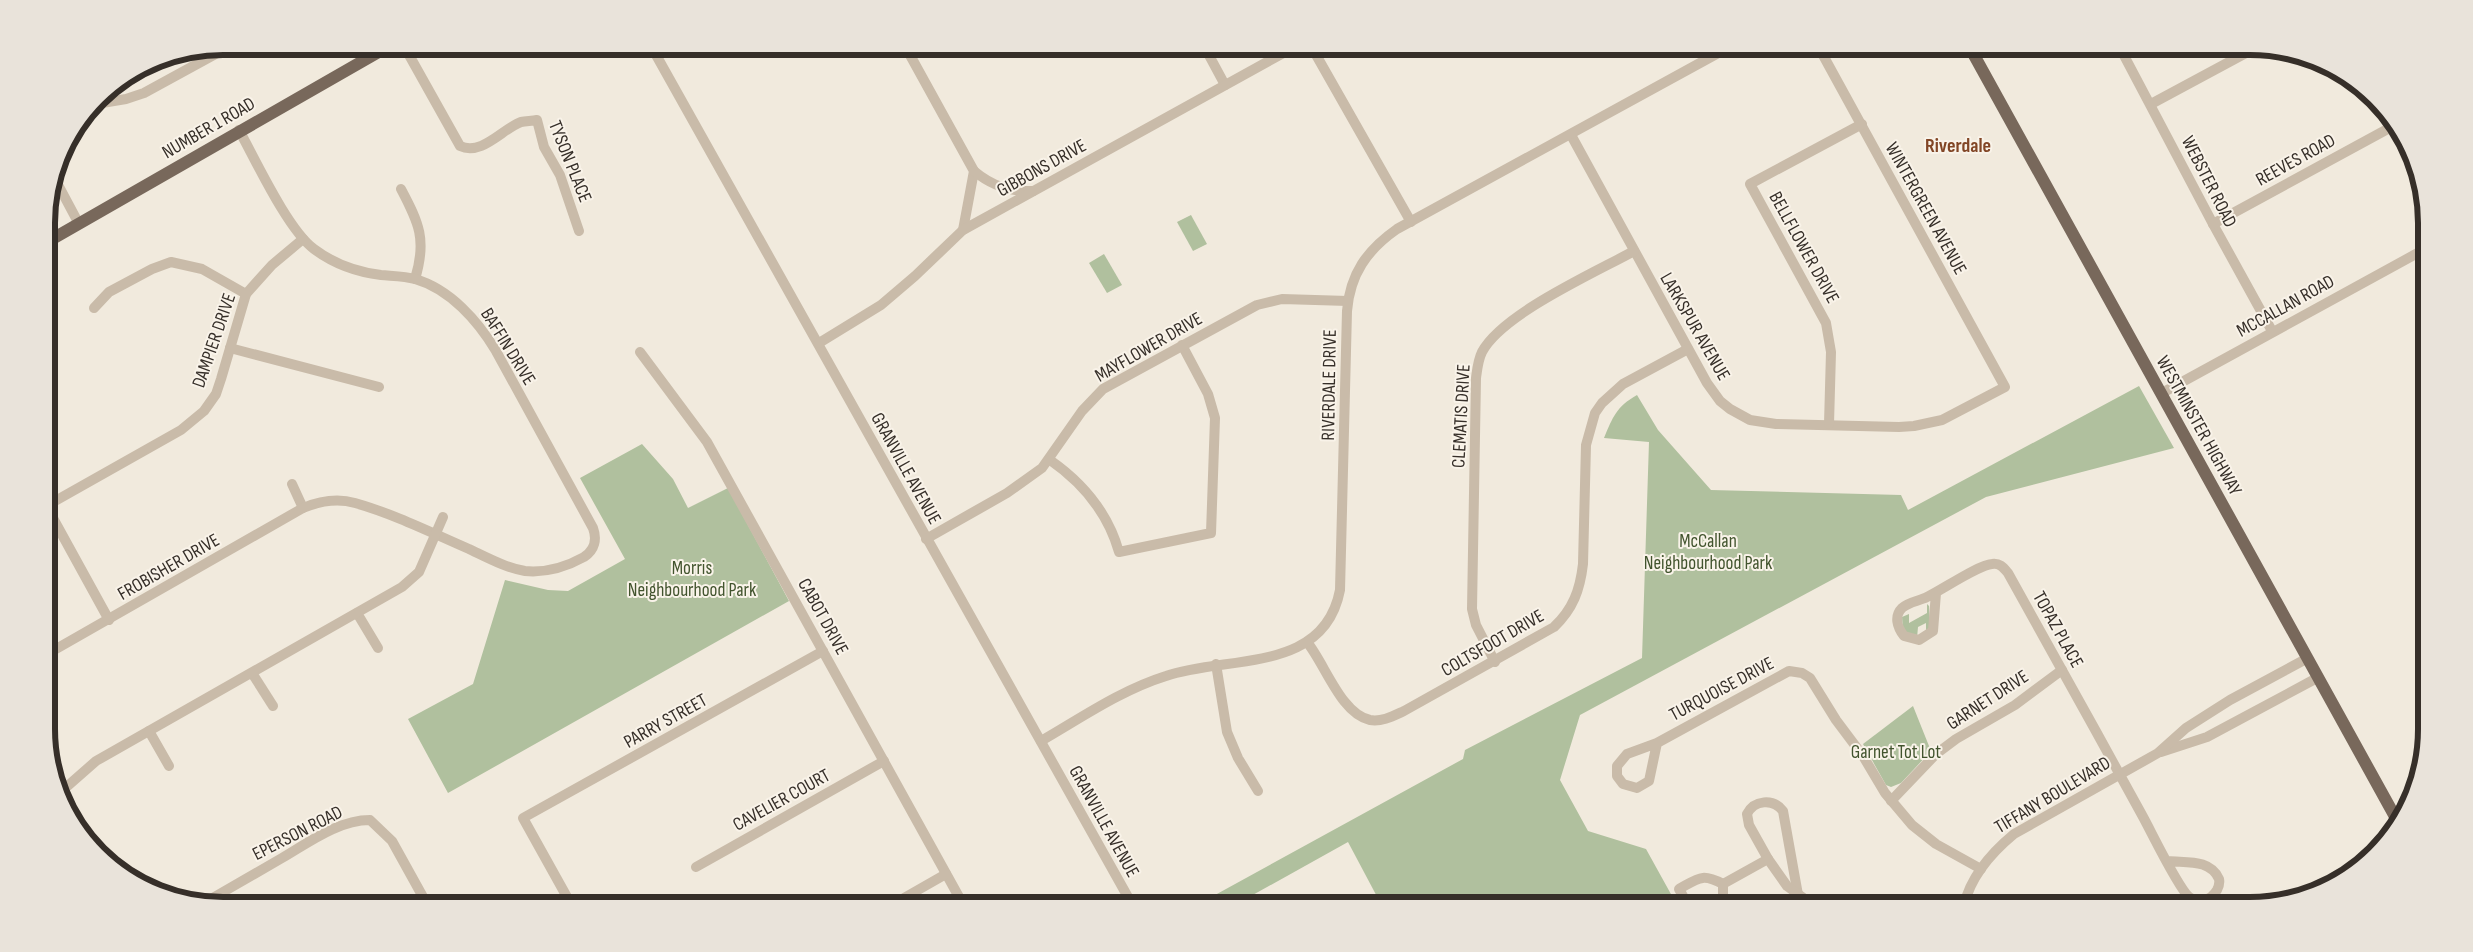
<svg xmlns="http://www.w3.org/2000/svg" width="2473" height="952" viewBox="0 0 2473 952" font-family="'Sofia Sans Condensed',sans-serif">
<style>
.green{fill:#b0c09e}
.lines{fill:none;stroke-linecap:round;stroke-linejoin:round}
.minor{stroke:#c9bba9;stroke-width:10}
.major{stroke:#78685b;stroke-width:12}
.labels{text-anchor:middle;stroke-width:4;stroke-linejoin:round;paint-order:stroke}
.street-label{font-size:19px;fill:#362f29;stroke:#f9f3e9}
.park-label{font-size:19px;fill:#42542e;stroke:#f9f3e9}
.neighbourhood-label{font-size:20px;font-weight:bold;fill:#824626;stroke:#f9f3e9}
.rim{fill:none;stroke:#362f29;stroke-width:6}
</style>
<rect width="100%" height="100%" fill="#f1eadd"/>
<!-- green -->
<g class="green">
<path d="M1191,215L1207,244L1193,251L1177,222Z"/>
<path d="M1104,254L1122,285L1107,293L1089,263Z"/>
<path d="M2139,386L2174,448L1986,497L1580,715L1560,780L1588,831L1646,849L1677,905L1382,906L1348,842L1233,906H1195L1463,759L1465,750L1642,658L1649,442L1604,438C1613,417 1616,407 1637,395L1658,430L1711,490L1901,495L1908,510Z"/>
<path d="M642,444L673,479L688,508L728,488L789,601L448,793L408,719L473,684L505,580L548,590L568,591L625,559L580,478Z"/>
<path d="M1927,604L1929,606L1930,626L1926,633V623L1918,627L1917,638L1903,631L1902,617L1909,614V623L1927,613Z"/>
<path d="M1913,706L1931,751L1901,783L1891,787L1886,785L1863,744Z"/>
</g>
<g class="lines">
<!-- minor -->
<g class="minor">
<path d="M404,46L460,146C482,156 502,129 521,122C526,121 532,121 537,120L544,147L560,175L579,231"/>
<path d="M651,46L1133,906"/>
<path d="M905,46L974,171L963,230"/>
<path d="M1204,46L1225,85"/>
<path d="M1311,46L1411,222"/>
<path d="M2119,46L2213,224L2272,331"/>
<path d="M96,104L126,99L144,93L230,46"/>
<path d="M2151,104L2257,47"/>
<path d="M1571,135L1707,383L1720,401L1730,409L1750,420L1776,424L1899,427L1914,426L1942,420L2005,387L1818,46"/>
<path d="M974,171C992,186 1010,192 1033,191"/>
<path d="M55,179L79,224"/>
<path d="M401,189C419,223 427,240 415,279"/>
<path d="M2213,224L2395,125"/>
<path d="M94,308L109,292L152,269L171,262L202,269L246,294"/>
<path d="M819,343L881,305L915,276L963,230L1296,46"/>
<path d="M230,348L379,387"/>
<path d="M640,352L707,442L964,906"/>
<path d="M2162,393L2425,249"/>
<path d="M1829,424L1831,352L1826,323L1750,184L1862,124"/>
<path d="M1050,460C1083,483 1108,513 1119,552L1211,533L1215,418L1208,394L1182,345"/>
<path d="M292,484L303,508"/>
<path d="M48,505L181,430L204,411L216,394L221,379L246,294L272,265L303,239"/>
<path d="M48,509L109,620"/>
<path d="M926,539L1007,493L1042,468L1082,411L1103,389L1257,305L1282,299L1348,301"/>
<path d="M1936,593L1933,631L1919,640L1904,636C1897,627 1894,616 1902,608C1908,602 1919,601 1927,597C1942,590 1978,565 1992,564C2000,563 2003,567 2008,573C2052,653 2098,734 2142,815C2151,831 2177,886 2189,897C2199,905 2211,900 2217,890C2219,886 2220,883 2219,879C2210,859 2187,863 2168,861"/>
<path d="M357,613L378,648"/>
<path d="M1307,642C1325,664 1341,714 1370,720C1382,722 1393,716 1404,711L1554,627C1573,609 1580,590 1583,564L1586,445L1595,413L1602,403L1623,384L1688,349"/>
<path d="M49,653L303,508C320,501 337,498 355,503C394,514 432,533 469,549C486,557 506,568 525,571C546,573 566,567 584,557C595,550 597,539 593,528L496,351C478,321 450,289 415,279C405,276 392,276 381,275C356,272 334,264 314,249C288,230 256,161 239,130"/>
<path d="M1495,662L1476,625L1472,609L1476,378C1477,370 1478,360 1482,352C1502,314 1594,273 1634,251"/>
<path d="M1216,664L1227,732L1238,758L1258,791"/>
<path d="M252,673L273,706"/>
<path d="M149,731L169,766"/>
<path d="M1041,741C1081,718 1121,690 1166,676C1227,655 1324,674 1340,590L1347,311C1350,274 1367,250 1397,229L1731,46"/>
<path d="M1657,743L1649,781L1637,788L1623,784L1617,776V766L1627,754L1657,743L1789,671L1802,673L1810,678L1836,720L1863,756L1885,793L1912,825L1936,844L1981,869"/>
<path d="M2161,752L2207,737L2317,678"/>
<path d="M63,790L96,761L402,587L419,572L443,517"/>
<path d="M1891,801L1936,754L1956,739L2015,705L2062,670"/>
<path d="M1768,859L1749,825L1747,814C1754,800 1773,798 1783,811L1798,895"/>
<path d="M696,867L884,761"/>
<path d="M1723,884L1768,859L1787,886L1813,905"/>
<path d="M204,903C230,888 256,873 282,858C308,843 338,820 370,820L392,841L428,906"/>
<path d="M1688,905L1679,889C1699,878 1702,873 1723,884V898L1719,905"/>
<path d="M1964,905C1971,876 1991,853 2014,834L2158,753L2186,728L2230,700L2306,659"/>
<path d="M572,906L523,818L823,651"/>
<path d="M890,906L946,874"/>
</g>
<!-- major -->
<g class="major">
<path d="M1969,46L2398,822"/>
<path d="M47,242L389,46"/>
</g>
</g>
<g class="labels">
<!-- street labels -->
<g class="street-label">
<text transform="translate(208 127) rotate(-30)" y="7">NUMBER 1 ROAD</text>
<text transform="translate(2295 159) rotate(-29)" y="7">REEVES ROAD</text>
<text transform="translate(571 161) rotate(68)" y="7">TYSON PLACE</text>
<text transform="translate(1041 167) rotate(-29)" y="7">GIBBONS DRIVE</text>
<text transform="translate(2210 181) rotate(63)" y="7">WEBSTER ROAD</text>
<text transform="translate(1927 208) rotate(61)" y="7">WINTERGREEN AVENUE</text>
<text transform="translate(1805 247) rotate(61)" y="7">BELLFLOWER DRIVE</text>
<text transform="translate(2285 305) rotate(-29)" y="7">MCCALLAN ROAD</text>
<text transform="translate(1696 326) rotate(60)" y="7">LARKSPUR AVENUE</text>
<text transform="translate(213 340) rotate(-71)" y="7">DAMPIER DRIVE</text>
<text transform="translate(509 346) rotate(58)" y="7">BAFFIN DRIVE</text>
<text transform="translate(1148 346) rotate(-30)" y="7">MAYFLOWER DRIVE</text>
<text transform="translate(1328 385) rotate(-89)" y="7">RIVERDALE DRIVE</text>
<text transform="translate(1460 416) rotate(-87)" y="7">CLEMATIS DRIVE</text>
<text transform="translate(2200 425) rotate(61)" y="7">WESTMINSTER HIGHWAY</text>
<text transform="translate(907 468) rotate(61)" y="7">GRANVILLE AVENUE</text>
<text transform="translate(168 566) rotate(-30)" y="7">FROBISHER DRIVE</text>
<text transform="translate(824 616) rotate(61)" y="7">CABOT DRIVE</text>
<text transform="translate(2059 629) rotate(61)" y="7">TOPAZ PLACE</text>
<text transform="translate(1492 642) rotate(-30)" y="7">COLTSFOOT DRIVE</text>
<text transform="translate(1721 688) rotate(-28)" y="7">TURQUOISE DRIVE</text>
<text transform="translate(1987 699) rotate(-33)" y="7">GARNET DRIVE</text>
<text transform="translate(665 720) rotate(-29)" y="7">PARRY STREET</text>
<text transform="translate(2052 794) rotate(-31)" y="7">TIFFANY BOULEVARD</text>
<text transform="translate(781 799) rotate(-29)" y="7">CAVELIER COURT</text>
<text transform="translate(1105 821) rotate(61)" y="7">GRANVILLE AVENUE</text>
<text transform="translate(297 832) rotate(-27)" y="7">EPERSON ROAD</text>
</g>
<!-- park labels -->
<g class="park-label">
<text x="1708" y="547">McCallan<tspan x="1708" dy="22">Neighbourhood Park</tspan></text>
<text x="692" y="574">Morris<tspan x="692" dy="22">Neighbourhood Park</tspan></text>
<text x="1896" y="758">Garnet Tot Lot</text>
</g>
<!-- neighbourhood labels -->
<g class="neighbourhood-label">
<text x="1958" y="152">Riverdale</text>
</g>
</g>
<!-- crop -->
<path d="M0 0H2473V952H0ZM223 55H2250A168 168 0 0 1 2418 223V729A168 168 0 0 1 2250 897H223A168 168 0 0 1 55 729V223A168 168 0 0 1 223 55Z" fill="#e9e3da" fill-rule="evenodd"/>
<path class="rim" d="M223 55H2250A168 168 0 0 1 2418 223V729A168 168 0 0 1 2250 897H223A168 168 0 0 1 55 729V223A168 168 0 0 1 223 55Z"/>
</svg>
